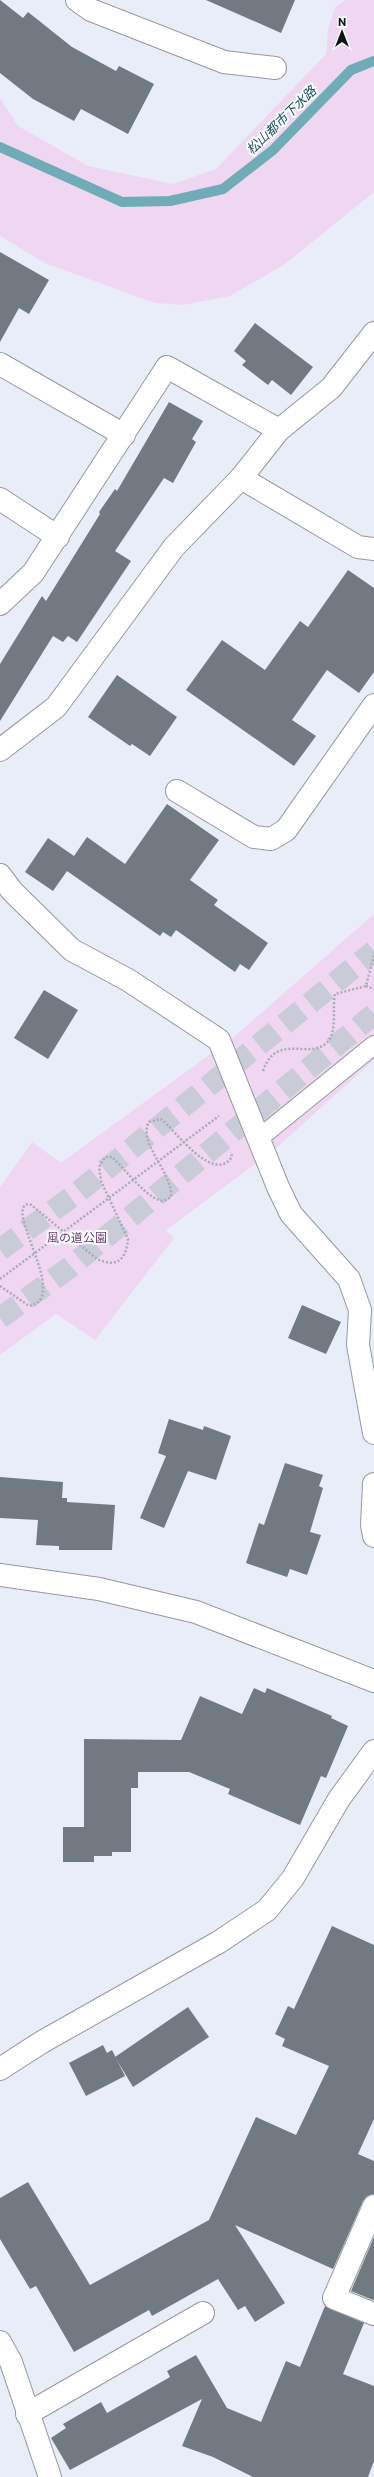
<svg xmlns="http://www.w3.org/2000/svg" width="374" height="2477" viewBox="0 0 374 2477" font-family="Commissioner,'Noto Sans JP',sans-serif">
<style>
.green{fill:#efd7f1}
.lines{fill:none;stroke-linecap:round;stroke-linejoin:round}
.stream{stroke:#6facb7;stroke-width:10}
.building{fill:#717a80}
.primary-tunnel{stroke:#c9ccd6;stroke-width:22;stroke-dasharray:22 11;stroke-linecap:butt}
.lane-casing{stroke:#9498a1;stroke-width:20}
.street-casing{stroke:#9498a1;stroke-width:24}
.secondary-casing{stroke:#9498a1;stroke-width:24}
.path{stroke:#a8abb4;stroke-width:2.5;stroke-dasharray:2 2;stroke-linecap:butt}
.lane{stroke:#fff;stroke-width:18}
.street{stroke:#fff;stroke-width:22}
.secondary{stroke:#fff;stroke-width:22}
.labels{text-anchor:middle;stroke-width:4;stroke-linejoin:round;paint-order:stroke}
.park-label{font-size:12px;fill:#683c6d;stroke:#f9fbff}
.water-label{font-size:13px;font-style:italic;fill:#1b5058;stroke:#f9fbff}
</style>
<rect width="100%" height="100%" fill="#e9edf8"/>
<!-- green -->
<g class="green">
<path d="M346,0H374V192L285,264L230,296L183,305L155,303L45,263L0,236V98L18,126L88,166L173,184L216,169L326,54L328,30L335,7Z"/>
<path d="M374,914V1060L273,1151L166,1230L174,1238L95,1340L56,1314L0,1355V1187L32,1142L61,1163L235,1036Z"/>
</g>
<g class="lines">
<!-- stream -->
<path class="stream" d="M0,147L122,202L170,201L223,189L273,150L351,70L374,61"/>
</g>
<!-- building -->
<g class="building">
<path d="M0,0L23,18L28,12L72,47L116,71L119,66L154,84L128,134L81,109L74,121L33,99L0,73Z"/>
<path d="M206,0H295L281,33Z"/>
<path d="M0,252L49,280L29,314L19,308L0,342Z"/>
<path d="M255,323L313,367L291,395L272,380L268,385L242,365L246,361L234,351Z"/>
<path d="M169,402L203,421L192,439L196,442L173,483L164,478L115,551L131,561L77,642L68,636L63,642L53,636L0,721V664L42,596L46,601L100,514L99,512L115,489L117,491Z"/>
<path d="M348,570L374,588V672L359,693L327,670L292,720L316,736L294,766L186,690L222,640L265,670L300,621L308,627Z"/>
<path d="M117,675L177,717L150,756L132,744L130,746L88,717Z"/>
<path d="M167,804L219,840L190,880L218,900L214,905L268,943L249,970L240,964L235,972L176,930L171,937L163,932L160,936L67,871L53,891L25,872L48,838L74,856L87,837L125,864Z"/>
<path d="M44,990L78,1010L48,1059L14,1038Z"/>
<path d="M302,1305L341,1322L326,1354L288,1338Z"/>
<path d="M169,1419L203,1430L204,1426L231,1436L216,1480L188,1471L164,1528L140,1518L166,1456L158,1453Z"/>
<path d="M285,1463L323,1475L319,1486L323,1488L310,1532L321,1535L307,1575L290,1569L287,1577L246,1563L259,1523L264,1525Z"/>
<path d="M0,1477L63,1482L62,1498H67V1502L115,1505L112,1550H59V1546L36,1545L38,1520L0,1518Z"/>
<path d="M254,1688L265,1693L267,1688L332,1716L331,1718L348,1726L326,1778L321,1776L300,1825L228,1794L230,1789L189,1772H138V1788H131V1852H112V1856H94V1862H63V1827H84V1739L181,1740L200,1696L242,1714Z"/>
<path d="M332,1926L374,1945V2119L358,2154L374,2161V2194L367,2196L363,2201L333,2269L235,2225L285,2303L255,2322L245,2306L238,2310L218,2279L152,2316L149,2310L74,2352L36,2286L30,2289L0,2239V2198L28,2182L90,2285L209,2220L256,2117L296,2135L329,2066L282,2046L285,2039L275,2034L288,2006L294,2009Z"/>
<path d="M188,2007L209,2037L133,2087L115,2057Z"/>
<path d="M103,2045L107,2053L112,2050L125,2076L86,2096L69,2063Z"/>
<path d="M374,2237V2299L373,2300L351,2291Z"/>
<path d="M325,2306L364,2323L343,2374L374,2386V2461L368,2477H253L213,2457L182,2446L202,2399L70,2470L51,2438L66,2428L63,2424L101,2402L107,2413L170,2377L167,2371L196,2355L227,2408L261,2422L286,2361L300,2367Z"/>
</g>
<g class="lines">
<!-- primary-tunnel -->
<g class="primary-tunnel">
<path d="M0,1250L77,1193L374,951"/>
<path d="M0,1318L69,1268L374,1014"/>
</g>
<!-- lane casing -->
<g class="lane-casing">
<path id="lane" d="M258,1139L374,1045"/>
</g>
<!-- street casing -->
<g class="street-casing">
<g id="street">
<path d="M77,0L91,10L224,62L275,68"/>
<path d="M0,364L124,435"/>
<path d="M241,478L358,547L374,549"/>
<path d="M0,499L58,537"/>
<path d="M0,604L33,573L167,367L279,430"/>
<path d="M0,750L56,707L174,547L241,478L279,430L331,388L374,333"/>
<path d="M177,791L254,837L271,839L286,830L374,705"/>
<path d="M0,875L12,891L72,950L128,980L219,1040L278,1187L291,1214L349,1279L360,1310L358,1345L374,1433"/>
<path d="M374,1484L372,1525L374,1536"/>
<path d="M0,2069L42,2042L219,1942L267,1910L293,1878L339,1799L374,1751"/>
<path d="M374,2206L334,2298L374,2314"/>
<path d="M0,2342L11,2362L50,2477"/>
<path d="M27,2414L203,2313"/>
</g>
</g>
<!-- secondary casing -->
<g class="secondary-casing">
<path id="secondary" d="M0,1575L99,1589L196,1612L374,1681"/>
</g>
<!-- path -->
<g class="path">
<path d="M366,986L374,989"/>
<path d="M263,1071C277,1030 312,1063 329,1040C337,1029 332,1008 335,994L366,986L374,955"/>
<path d="M0,1279L219,1116"/>
<path d="M0,1286L29,1306C72,1299 0,1204 30,1204L97,1259C117,1268 126,1260 128,1239L101,1181L99,1167L105,1157H112C124,1168 145,1196 159,1200C164,1202 167,1199 171,1197C173,1172 137,1143 149,1122L161,1119C177,1132 213,1184 232,1157L231,1152"/>
</g>
<!-- lane -->
<use href="#lane" class="lane"/>
<!-- street -->
<use href="#street" class="street"/>
<!-- secondary -->
<use href="#secondary" class="secondary"/>
</g>
<g class="labels">
<!-- park labels -->
<g class="park-label">
<text x="77" y="1242">風の道公園</text>
</g>
<!-- water labels -->
<g class="water-label">
<text transform="translate(281 120) rotate(-44)" y="5">松山都市下水路</text>
</g>
</g>
<!-- north arrow -->
<g transform="translate(342 32)" stroke="#f9fbff" stroke-width="3" paint-order="stroke">
<path d="M0-3L7 15L0 10L-7 15Z" fill="#111216"/>
<text y="-6" font-size="11" font-weight="bold" text-anchor="middle" fill="#111216">N</text>
</g>
</svg>
